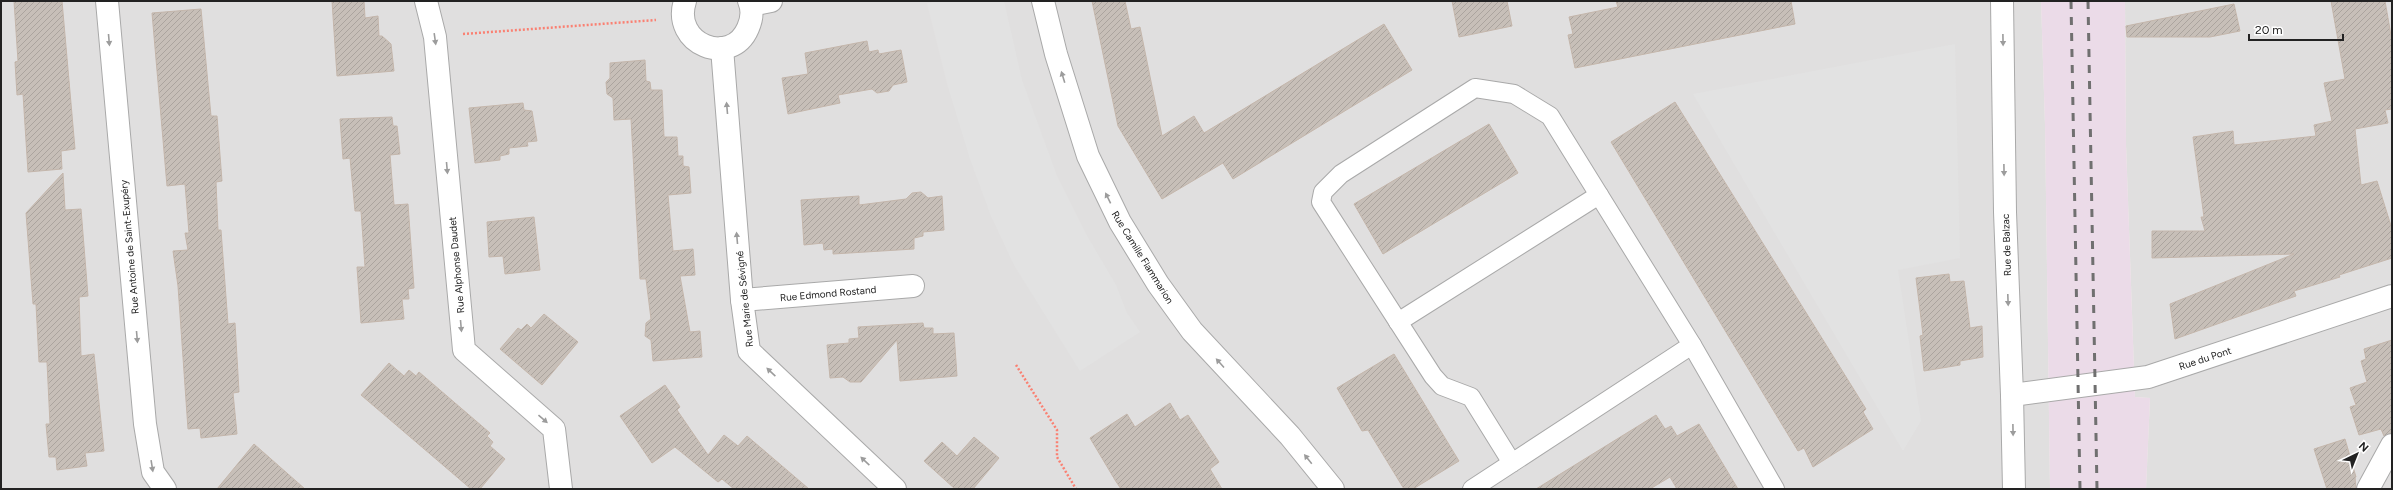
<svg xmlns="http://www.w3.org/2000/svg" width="2393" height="490" viewBox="0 0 2393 490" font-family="Figtree,sans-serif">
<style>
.residential{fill:#e0dfdf}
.railway{fill:#ebdbe8}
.parking{fill:#e2e2e2}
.building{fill:url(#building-hatch);stroke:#c4b6ab}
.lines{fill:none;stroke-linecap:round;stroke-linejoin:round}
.service-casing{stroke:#a9a9a9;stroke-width:20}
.minor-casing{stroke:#a9a9a9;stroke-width:24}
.path{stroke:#fa8072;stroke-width:2.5;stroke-dasharray:2 2;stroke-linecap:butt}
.service{stroke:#fff;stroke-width:18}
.minor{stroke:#fff;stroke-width:22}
.rail{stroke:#707070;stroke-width:3;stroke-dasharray:8 8;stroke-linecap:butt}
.oneway{fill:#9c9c9c}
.labels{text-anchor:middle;stroke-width:3;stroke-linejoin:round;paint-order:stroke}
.street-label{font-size:10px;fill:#222;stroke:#fff}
</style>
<defs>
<pattern id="building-hatch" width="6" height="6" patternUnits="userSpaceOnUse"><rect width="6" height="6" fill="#c7bfb8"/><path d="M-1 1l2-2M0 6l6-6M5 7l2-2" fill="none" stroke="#aba49e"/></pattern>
</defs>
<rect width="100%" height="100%" fill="#f2efe9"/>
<!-- residential -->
<g class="residential">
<path d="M1,1H2041L2045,125L2050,489H1Z"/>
<path d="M2125,1H2392V489H2146L2150,398L2135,397L2126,144Z"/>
</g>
<!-- railway -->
<path class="railway" d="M2041,1H2125L2126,144L2135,397L2150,398L2146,489H2050L2045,125Z"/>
<!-- parking -->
<g class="parking">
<path d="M938,1H1004L1022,80L1057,176L1086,234L1116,285L1127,313L1140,332L1080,371L1014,265L991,216L970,159L948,87L927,3Z"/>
<path d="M1955,44L1960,258L1898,270L1921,421L1903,451L1693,94Z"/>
</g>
<!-- building -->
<g class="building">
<path d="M14,1H62L75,149L61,151L62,169L28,172L23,94L17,95L15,62L18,61Z"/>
<path d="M332,1H364L365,18L378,16L379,36H382L391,44L394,71L337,76Z"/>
<path d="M1092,1H1125L1131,29L1140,27L1162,136L1194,116L1204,133L1384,24L1412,70L1233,179L1223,163L1162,199L1118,126Z"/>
<path d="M1452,1H1507L1512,26L1459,37Z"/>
<path d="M1616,1H1791L1795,24L1575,68L1568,35L1573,34L1569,17L1618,7Z"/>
<path d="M2331,1H2385L2392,41V109L2385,110L2388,123L2355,129L2361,185L2377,181L2392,229V258L2339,275L2340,277L2294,291L2296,296L2175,339L2170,304L2294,254L2152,258V231H2205L2201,217H2204L2193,137L2233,131L2234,145L2316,136L2314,125L2332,121L2324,83L2345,79Z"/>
<path d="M2234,4L2240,31L2210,37H2127L2126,26Z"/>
<path d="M201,9L211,116H217L222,181L216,182L218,230H221L228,324L235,323L239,392L233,393L237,434L201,438L200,428L188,429L178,286L173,251L188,250L185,233H189L185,184L167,186L152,13Z"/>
<path d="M867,41L869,52L878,50L879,54L901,50L907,82L893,85L889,91L877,93L872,89L838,95L840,103L788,114L782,78L808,74L805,53Z"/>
<path d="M645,60L646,81L650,82L651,90H662L664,137H677L678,156H683V166L689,167L691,193L668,195L673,251L693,249L695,275L680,276L690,332L700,331L702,357L653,361L651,340L645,336L646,323L651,319L646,279H640L631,119L614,120L613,98L607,94L606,82L610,78V63Z"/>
<path d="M1675,102L1866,409L1863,412L1873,429L1813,467L1804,448L1798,451L1611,142Z"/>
<path d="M523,103L524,110L532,111L537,141L527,142L528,146L509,148V154L500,156V160L475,163L469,108Z"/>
<path d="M392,117L393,126H397L400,154L390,155L394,205L408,204L414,288L408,289L409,299H402L404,319L361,323L357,267H365L361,211H355L350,158L343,159L340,119Z"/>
<path d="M1489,124L1518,173L1383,254L1354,204Z"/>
<path d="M63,173L65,210L81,209L88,296L79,297L81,356L94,354L104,451L85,453L87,466L57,470L56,457H49L46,424H50L47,362H39L36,304H33L26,213Z"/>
<path d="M921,192L928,198L942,196L944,230L923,232V236L914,238V249L833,254V249L824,250L823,243L804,245L801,200L859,196V205L906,199L912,193Z"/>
<path d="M534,217L540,270L505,274L503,256L489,257L487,222Z"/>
<path d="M1949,274L1950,282L1964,281L1970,328L1982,326L1983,357L1960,361V365L1924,371L1920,336L1923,335L1916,278Z"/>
<path d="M544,314L578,342L542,385L500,349L518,328L521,330L527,324L531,328Z"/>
<path d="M923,323L924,328H933V334L954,333L957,376L900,381L897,340L861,382H850L843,377L830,378L827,345L849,343V339L859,338L858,327Z"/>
<path d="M2392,340V433L2384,436L2381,429L2359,435L2350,407L2356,405L2350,388L2367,382L2361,361L2366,359L2364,349Z"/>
<path d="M1394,354L1459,461L1413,489H1404L1368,430L1362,431L1337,388Z"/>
<path d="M389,363L404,376L409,370L416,376L419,372L490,433L487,436L493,442L490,446L505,459L480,489H471L361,395Z"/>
<path d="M665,385L680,407L677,410L708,455L724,435L738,446L747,436L809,489H734L722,479L718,482L675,447L652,463L620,416Z"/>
<path d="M1170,403L1180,420L1188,415L1219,462L1210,469L1222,489H1121L1115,480L1090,438L1127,414L1135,427Z"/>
<path d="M1656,415L1665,429L1671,426L1677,436L1699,424L1738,489H1677L1670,477L1650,489H1536Z"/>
<path d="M974,437L999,458L973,489H955L924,461L942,442L957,456Z"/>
<path d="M2345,439L2356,477H2355L2356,489H2327L2314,449Z"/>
<path d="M254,444L305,489H217Z"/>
</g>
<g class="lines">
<!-- service casing -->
<g class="service-casing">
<g id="service">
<path d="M1398,322L1599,195"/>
<path d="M1692,345L1775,489"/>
<path d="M1472,489L1692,345L1550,116L1514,94L1475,88L1341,174L1323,192L1321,202L1433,376L1442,386L1471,397L1512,463"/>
</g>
</g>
<!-- minor casing -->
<g class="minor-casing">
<g id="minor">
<path d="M107,1L145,424L153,472L165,489"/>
<path d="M426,1L435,37L464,350L554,429L561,489"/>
<path d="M685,1C671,44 731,68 748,28C752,19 753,10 749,1"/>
<path d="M1043,1L1056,54L1088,156L1120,222L1158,284L1192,331L1290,436L1333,489"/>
<path d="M2002,1L2005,212L2012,395L2014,489"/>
<path d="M751,5L771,1"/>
<path d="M722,48L742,300L749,351L895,489"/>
<path d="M742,300L913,286"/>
<path d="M2012,395L2148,377L2392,296"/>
<path d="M2368,489L2392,445"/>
</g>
</g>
<!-- path -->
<g class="path">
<path d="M463,34L656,20"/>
<path d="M1016,365L1057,430V457L1076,489"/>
</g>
<!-- service -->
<use href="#service" class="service"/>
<!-- minor -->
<use href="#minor" class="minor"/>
<!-- rail -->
<g class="rail">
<path d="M2071,1L2080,489"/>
<path d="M2088,1L2097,489"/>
</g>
</g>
<!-- one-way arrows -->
<defs><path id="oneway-solid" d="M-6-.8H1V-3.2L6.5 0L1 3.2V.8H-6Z"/></defs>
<g class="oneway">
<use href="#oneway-solid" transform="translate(435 39) rotate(82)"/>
<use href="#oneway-solid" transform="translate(109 40) rotate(85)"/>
<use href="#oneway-solid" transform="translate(2003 40) rotate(89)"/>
<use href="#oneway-solid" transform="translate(1063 77) rotate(-107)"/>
<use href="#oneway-solid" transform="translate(727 108) rotate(-95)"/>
<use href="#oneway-solid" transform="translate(447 168) rotate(85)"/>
<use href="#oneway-solid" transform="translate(2004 170) rotate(89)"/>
<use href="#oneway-solid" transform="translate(1108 198) rotate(-116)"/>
<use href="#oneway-solid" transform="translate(737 238) rotate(-95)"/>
<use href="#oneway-solid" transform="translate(2008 300) rotate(88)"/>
<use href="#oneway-solid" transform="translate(461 326) rotate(85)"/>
<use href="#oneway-solid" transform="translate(137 337) rotate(85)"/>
<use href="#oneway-solid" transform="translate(1220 363) rotate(-132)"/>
<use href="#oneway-solid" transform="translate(771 372) rotate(-137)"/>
<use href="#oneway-solid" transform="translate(543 419) rotate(41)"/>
<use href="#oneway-solid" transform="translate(2013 430) rotate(89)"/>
<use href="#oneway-solid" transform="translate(1308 459) rotate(-129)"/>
<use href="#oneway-solid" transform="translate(865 461) rotate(-137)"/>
<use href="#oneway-solid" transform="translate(152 466) rotate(81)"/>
</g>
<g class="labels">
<!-- street labels -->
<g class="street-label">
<text transform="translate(2006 245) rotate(-92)" y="4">Rue de Balzac</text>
<text transform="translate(129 247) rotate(-95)" y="4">Rue Antoine de Saint-Exupéry</text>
<text transform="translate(1143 257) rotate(58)" y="4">Rue Camille Flammarion</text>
<text transform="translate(456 265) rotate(-95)" y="4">Rue Alphonse Daudet</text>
<text transform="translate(828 293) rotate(-5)" y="4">Rue Edmond Rostand</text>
<text transform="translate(744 299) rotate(-96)" y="4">Rue Marie de Sévigné</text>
<text transform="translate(2205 358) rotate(-18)" y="4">Rue du Pont</text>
</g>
</g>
<!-- border -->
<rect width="2393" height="490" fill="none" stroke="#222222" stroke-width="4"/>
<!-- north arrow -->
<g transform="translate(2357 454) rotate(43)" stroke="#ffffff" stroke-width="3" paint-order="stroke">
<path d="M0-3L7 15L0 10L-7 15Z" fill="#222222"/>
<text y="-6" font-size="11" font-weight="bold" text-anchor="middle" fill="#222222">N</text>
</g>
<!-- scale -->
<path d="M2249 34v6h94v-6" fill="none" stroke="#222222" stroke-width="2"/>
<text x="2255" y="34" font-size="12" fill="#222222" stroke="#ffffff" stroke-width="3" paint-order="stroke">20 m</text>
</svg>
